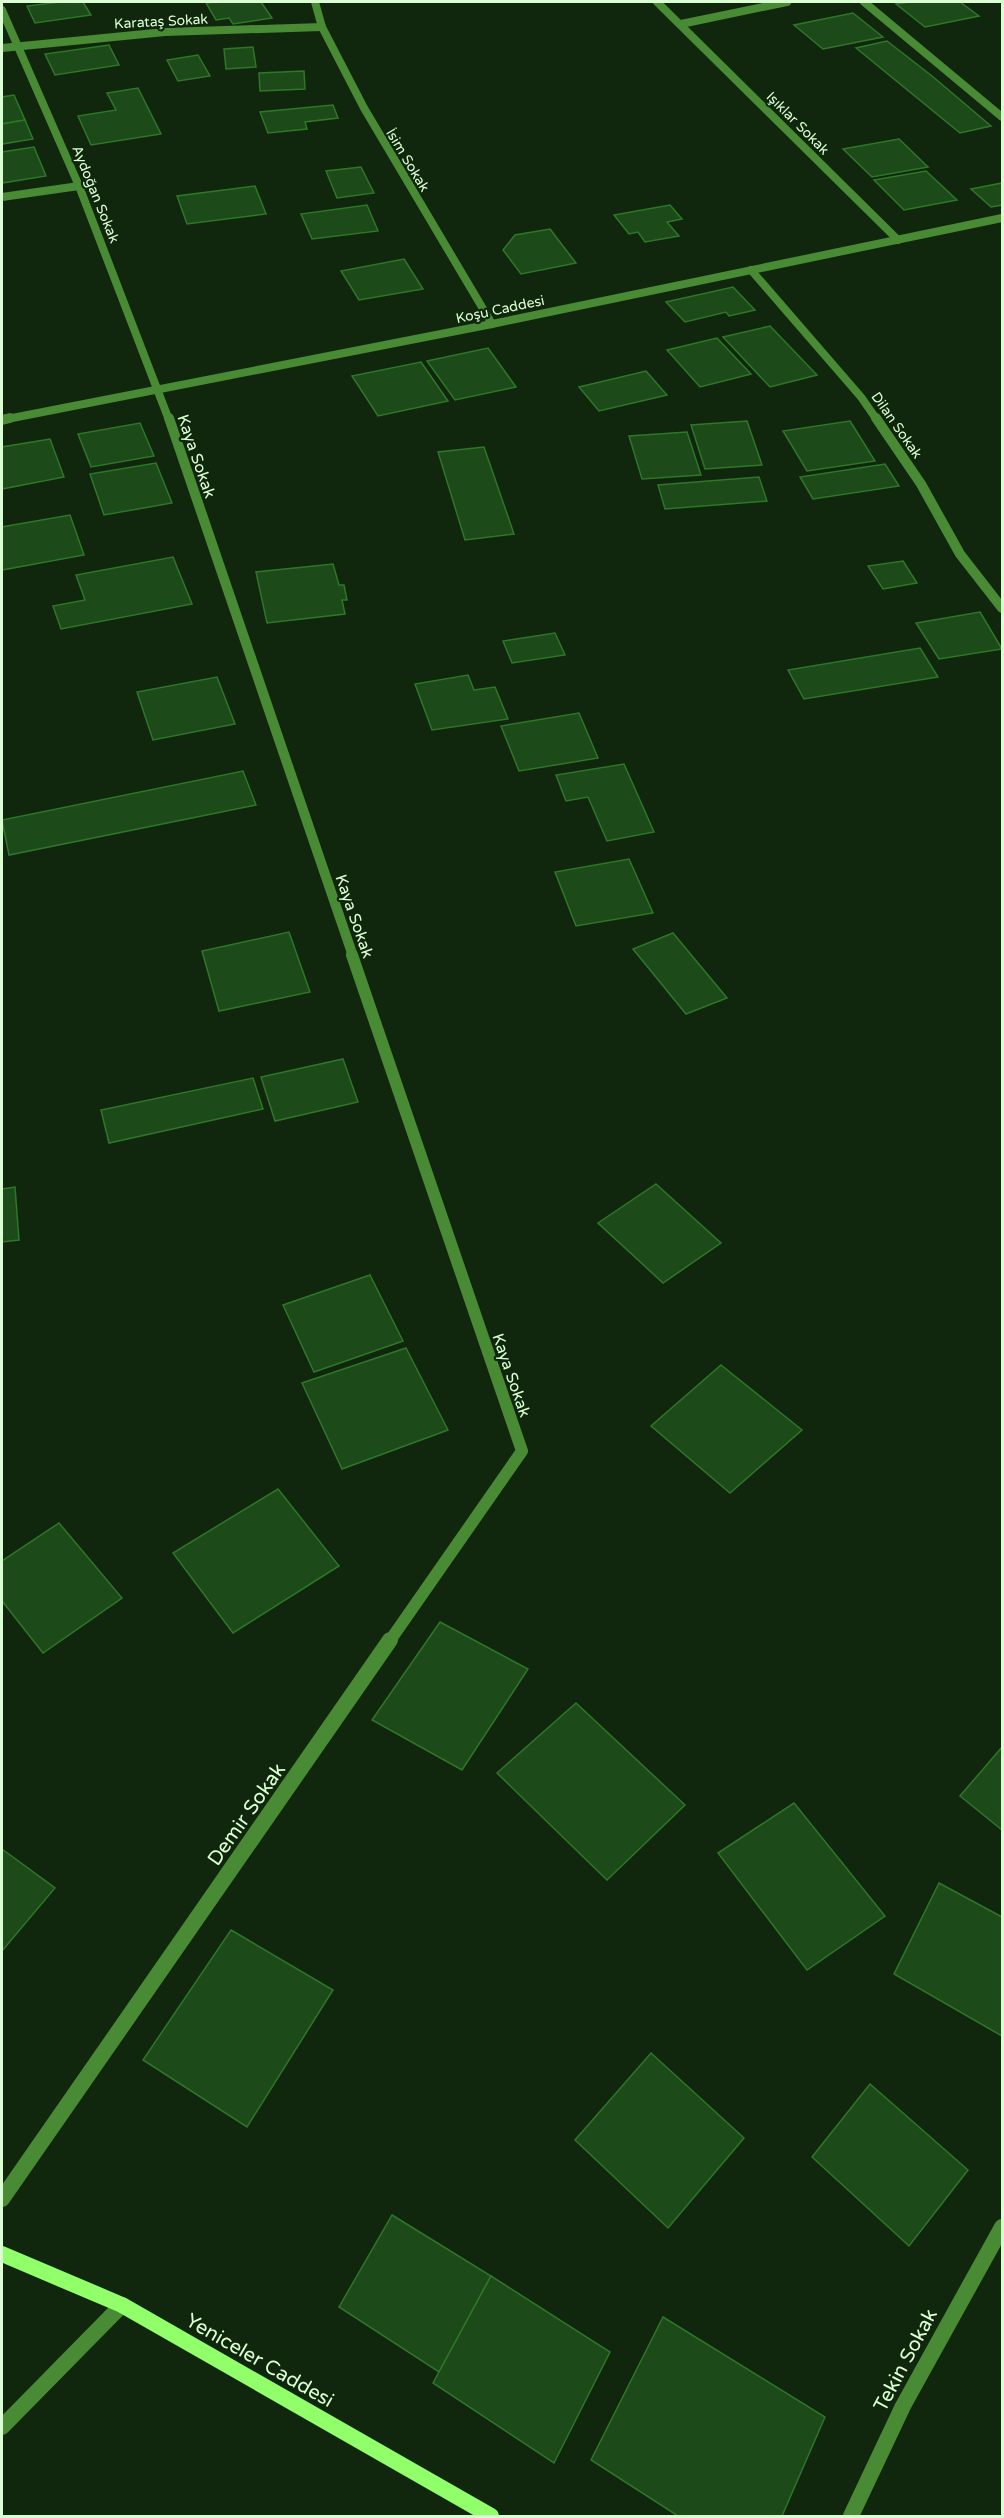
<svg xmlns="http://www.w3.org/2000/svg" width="1004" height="2518" viewBox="0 0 1004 2518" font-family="'Varela Round',sans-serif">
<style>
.building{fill:#1c4a18;stroke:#2e7728;stroke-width:1.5}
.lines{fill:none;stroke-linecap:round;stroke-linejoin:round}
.street-far3{stroke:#498a34;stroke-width:8}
.street-far2{stroke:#498a34;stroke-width:10}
.street-far1{stroke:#498a34;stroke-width:12}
.street{stroke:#498a34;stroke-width:16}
.secondary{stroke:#90ff6a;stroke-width:16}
.labels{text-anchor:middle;stroke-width:4.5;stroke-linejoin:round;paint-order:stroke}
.far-street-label{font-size:14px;fill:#daffd3;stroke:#10270d}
.street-label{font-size:16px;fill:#daffd3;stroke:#10270d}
.near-street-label{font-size:20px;fill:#daffd3;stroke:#10270d}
</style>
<rect width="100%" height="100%" fill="#10270d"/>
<!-- building -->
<g class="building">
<path d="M60,2H83L91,15L35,23L27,6Z"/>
<path d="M217,2H261L272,18L233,24L229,18L216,20L206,3Z"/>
<path d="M910,2H960L979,16L925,27L896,4Z"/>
<path d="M853,13L883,37L823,49L794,25Z"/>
<path d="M887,41L932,76L991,126L960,133L856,48Z"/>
<path d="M109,45L119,65L55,75L45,54Z"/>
<path d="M253,47L256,67L226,69L224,49Z"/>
<path d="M198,55L210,76L178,81L167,60Z"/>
<path d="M304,71L305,89L260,91L259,73Z"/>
<path d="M138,88L161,134L91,145L78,116L116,110L107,93Z"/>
<path d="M14,95L25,120L2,124V97Z"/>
<path d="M333,105L338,118L305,122L307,129L268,133L260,112Z"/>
<path d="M25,120L33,139L2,144V124Z"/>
<path d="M899,139L928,167L872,177L843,149Z"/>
<path d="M34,147L46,176L2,183V152Z"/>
<path d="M361,167L374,193L337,198L326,171Z"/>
<path d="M926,171L957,200L904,210L874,180Z"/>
<path d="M1002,183V205L991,207L971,189Z"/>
<path d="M255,186L266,214L187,224L177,196Z"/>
<path d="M367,205L378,231L312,239L301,214Z"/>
<path d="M670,205L682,219L667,222L679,236L645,242L638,232L629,234L614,215Z"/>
<path d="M550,229L576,263L521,274L503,250L515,235Z"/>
<path d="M404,259L423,289L359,300L341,271Z"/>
<path d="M733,287L755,310L729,316L726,312L685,322L666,302Z"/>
<path d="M770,326L817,375L770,387L723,337Z"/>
<path d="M717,338L751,374L700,387L667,350Z"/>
<path d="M488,348L516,387L455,400L427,361Z"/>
<path d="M421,362L448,401L378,416L352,376Z"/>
<path d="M646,371L667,395L599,411L579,387Z"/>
<path d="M747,421L762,465L705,469L691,425Z"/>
<path d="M850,421L875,461L807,471L783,431Z"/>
<path d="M140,423L154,456L91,467L78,434Z"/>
<path d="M687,432L701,475L642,479L629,436Z"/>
<path d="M50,439L64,477L2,489V447Z"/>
<path d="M484,447L514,534L465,540L438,452Z"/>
<path d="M156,463L172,503L104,515L90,474Z"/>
<path d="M885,464L899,486L813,499L800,477Z"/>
<path d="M759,477L767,501L665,509L658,485Z"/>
<path d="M70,515L84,555L2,570V527Z"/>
<path d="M173,557L192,604L61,629L53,606L85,600L76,575Z"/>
<path d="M903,561L917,583L883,589L868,566Z"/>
<path d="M333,564L339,585H344L347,600H342L345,614L267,623L256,572Z"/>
<path d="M980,612L1002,649L939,659L916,623Z"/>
<path d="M555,633L565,655L512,663L503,641Z"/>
<path d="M920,648L938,677L804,699L788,670Z"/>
<path d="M468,675L474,690L495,687L508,719L432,730L415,684Z"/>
<path d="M217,677L235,724L153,740L137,692Z"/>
<path d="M579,713L598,758L519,771L501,726Z"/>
<path d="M624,764L654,832L607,841L588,797L566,801L556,775Z"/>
<path d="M243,771L256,805L9,855L2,820Z"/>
<path d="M629,859L653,913L576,926L555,872Z"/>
<path d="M289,932L310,992L219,1011L202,951Z"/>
<path d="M673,933L727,998L686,1014L633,949Z"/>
<path d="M343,1059L358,1102L275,1121L261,1077Z"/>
<path d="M253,1078L263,1109L109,1143L101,1110Z"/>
<path d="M656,1184L721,1243L663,1283L598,1223Z"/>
<path d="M15,1187L19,1240L2,1242V1189Z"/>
<path d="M370,1275L403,1341L314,1372L283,1305Z"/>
<path d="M406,1348L448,1430L342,1469L302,1383Z"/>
<path d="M721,1365L802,1430L730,1493L651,1426Z"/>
<path d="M278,1489L339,1566L233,1633L173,1553Z"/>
<path d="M59,1523L122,1598L43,1653L2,1601V1561Z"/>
<path d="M440,1622L528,1669L462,1770L372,1720Z"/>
<path d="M576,1703L685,1805L607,1880L497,1773Z"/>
<path d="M1002,1747V1830L960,1796Z"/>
<path d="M794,1803L885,1916L807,1970L718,1853Z"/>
<path d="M2,1849L55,1888L2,1951Z"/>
<path d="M939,1883L1002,1917V2036L894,1974Z"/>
<path d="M231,1930L333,1990L247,2127L143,2060Z"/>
<path d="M651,2053L744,2138L668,2228L575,2140Z"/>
<path d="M870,2084L968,2170L909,2246L812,2157Z"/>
<path d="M392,2215L491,2276L439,2372L339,2307Z"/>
<path d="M491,2276L610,2352L554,2463L433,2383Z"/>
<path d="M663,2317L825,2417L782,2516H678L591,2460Z"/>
</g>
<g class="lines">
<!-- street-far3 -->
<g class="street-far3">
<path d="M315,2L322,27L364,108L492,324"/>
<path d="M657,2L898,240"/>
<path d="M864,2L1002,117"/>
<path d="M2,10L79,186L169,420"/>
<path d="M681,24L787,2"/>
<path d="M2,48L165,32L322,27"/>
<path d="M2,197L79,186"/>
<path d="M751,270L861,397L877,420"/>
<path d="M2,420L492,324L1002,218"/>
</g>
<!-- street-far2 -->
<g class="street-far2">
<path d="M169,418L353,956"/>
<path d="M876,418L921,484L960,554L1002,608"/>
<path d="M2,420L10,418"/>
</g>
<!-- street-far1 -->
<path class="street-far1" d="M352,955L522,1451L389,1642"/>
<!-- street -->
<g class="street">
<path d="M2,2199L390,1640"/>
<path d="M2,2427L122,2305"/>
<path d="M851,2516L903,2406L1002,2227"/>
</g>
<!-- secondary -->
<path class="secondary" d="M2,2254L122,2305L491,2516"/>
</g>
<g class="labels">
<!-- far-street labels -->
<g class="far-street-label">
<text transform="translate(161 21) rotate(-3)" y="5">Karataş Sokak</text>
<text transform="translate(798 123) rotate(45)" y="5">Işıklar Sokak</text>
<text transform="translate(408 160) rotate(59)" y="5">İsim Sokak</text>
<text transform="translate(96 194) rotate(68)" y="5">Aydoğan Sokak</text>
<text transform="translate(500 309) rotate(-12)" y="5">Koşu Caddesi</text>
<text transform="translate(897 425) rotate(55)" y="5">Dilan Sokak</text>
</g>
<!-- street labels -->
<g class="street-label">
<text transform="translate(197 456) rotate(71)" y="6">Kaya Sokak</text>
<text transform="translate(355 916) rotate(71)" y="6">Kaya Sokak</text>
<text transform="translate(512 1375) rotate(71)" y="6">Kaya Sokak</text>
</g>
<!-- near-street labels -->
<g class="near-street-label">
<text transform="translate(246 1814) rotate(-55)" y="7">Demir Sokak</text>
<text transform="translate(260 2360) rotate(30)" y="7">Yeniceler Caddesi</text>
<text transform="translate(905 2360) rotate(-62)" y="7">Tekin Sokak</text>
</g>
</g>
<!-- border -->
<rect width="1004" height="2518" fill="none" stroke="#daffd3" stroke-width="6"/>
</svg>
